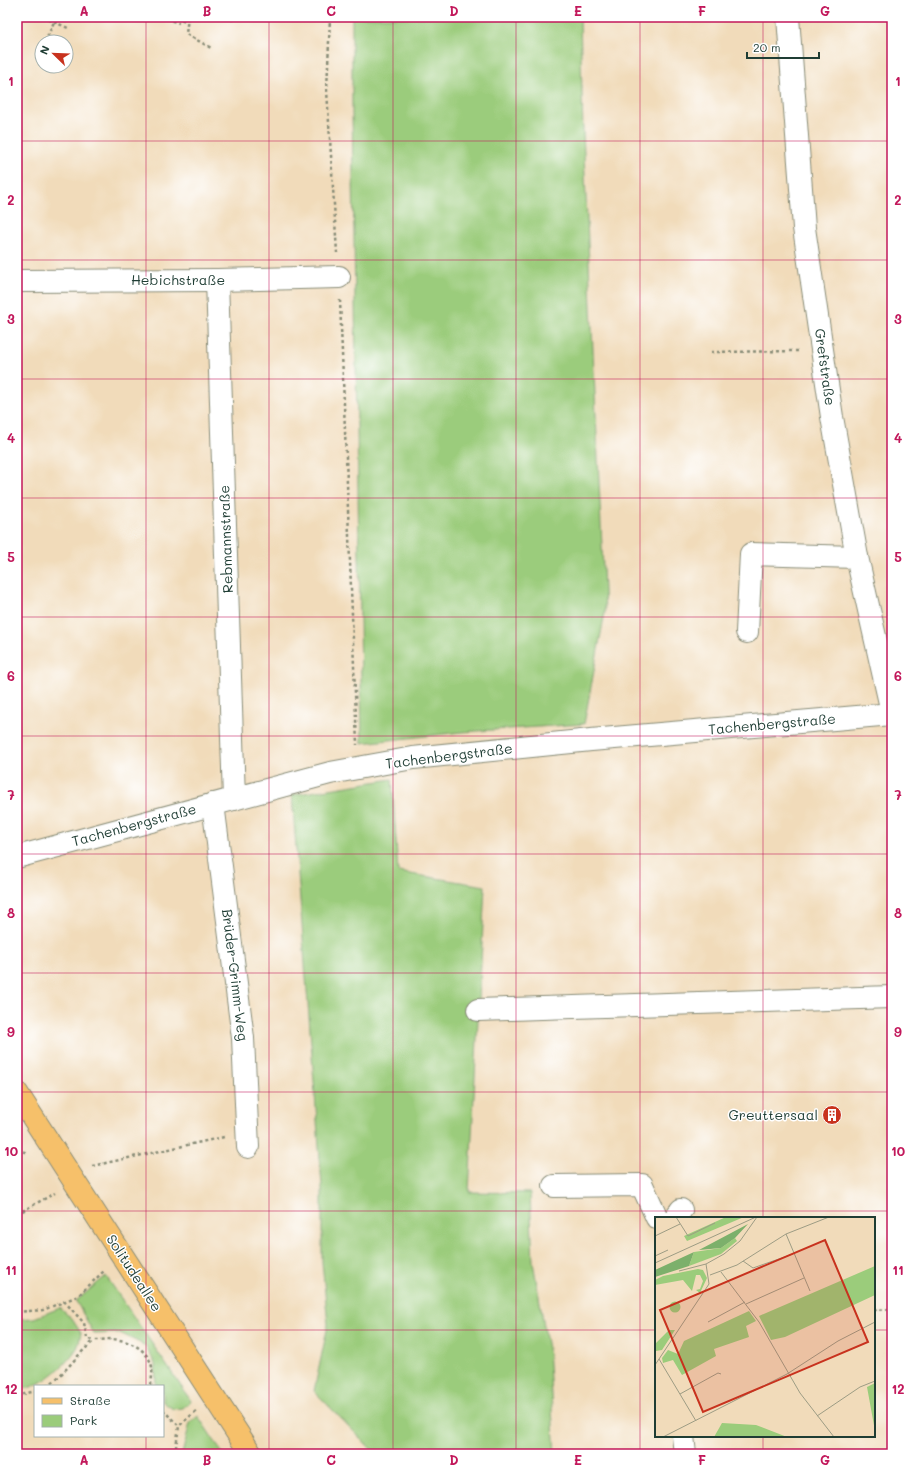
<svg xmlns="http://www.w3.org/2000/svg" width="909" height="1471" viewBox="0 0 909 1471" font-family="Mali,sans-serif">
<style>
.green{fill:#9bcc7b;stroke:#5d8458}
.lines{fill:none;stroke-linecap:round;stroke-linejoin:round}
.minor-casing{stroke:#888c77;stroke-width:24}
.major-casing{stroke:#888c77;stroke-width:24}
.path{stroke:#888c77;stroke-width:2.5;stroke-dasharray:3 3;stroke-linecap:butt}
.minor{stroke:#fff;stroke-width:22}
.major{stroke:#f6c06b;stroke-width:22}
.grid{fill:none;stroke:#c2185b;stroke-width:1;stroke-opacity:0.55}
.labels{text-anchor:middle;stroke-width:3;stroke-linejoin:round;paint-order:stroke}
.street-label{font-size:14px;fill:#1f3d34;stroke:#fff}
.poi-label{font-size:14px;fill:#1f3d34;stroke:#fff;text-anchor:end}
.inset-road{fill:none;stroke:#9d9c84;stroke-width:1}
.view{fill:#c8321e;fill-opacity:0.15;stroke:#c8321e;stroke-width:2}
.inset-edge{fill:none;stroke:#1f3d34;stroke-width:2}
.neatline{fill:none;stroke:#c2185b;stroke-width:1.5}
.grid-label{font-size:13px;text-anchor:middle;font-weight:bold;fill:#c2185b}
</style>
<rect width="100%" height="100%" fill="#fff"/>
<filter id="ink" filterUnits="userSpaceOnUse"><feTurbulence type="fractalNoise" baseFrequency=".025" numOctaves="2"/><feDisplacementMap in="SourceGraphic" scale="8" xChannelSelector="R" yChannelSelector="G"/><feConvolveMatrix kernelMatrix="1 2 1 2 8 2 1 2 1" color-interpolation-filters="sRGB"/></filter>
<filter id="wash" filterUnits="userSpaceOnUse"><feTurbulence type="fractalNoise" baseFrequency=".012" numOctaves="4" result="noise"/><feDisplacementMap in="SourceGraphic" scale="16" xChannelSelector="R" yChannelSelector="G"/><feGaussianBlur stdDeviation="0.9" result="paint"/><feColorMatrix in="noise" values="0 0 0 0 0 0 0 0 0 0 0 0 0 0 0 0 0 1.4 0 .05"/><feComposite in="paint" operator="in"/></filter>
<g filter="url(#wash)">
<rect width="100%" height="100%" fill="#f1dbba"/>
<!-- green -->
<g class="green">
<path d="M352,17H580L583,132L605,612L584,724L462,732L362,743L352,111Z"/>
<path d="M392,779L398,872L485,886L469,1192L530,1193L533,1262L548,1349L555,1454H376L314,1391L328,1325L322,1262V1186L292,795Z"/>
<path d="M106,1276L191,1401L183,1408L173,1409L163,1402V1386H156L155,1364L146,1346L120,1333L94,1334L76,1301Z"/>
<path d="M60,1308L72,1319L81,1333C80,1338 79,1344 77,1348C65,1367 39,1389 17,1390V1319L34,1318Z"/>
<path d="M198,1416L223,1454H182L190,1423Z"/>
</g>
</g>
<g filter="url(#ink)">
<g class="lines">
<!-- minor casing -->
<g class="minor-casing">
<g id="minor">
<path d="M788,17L804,228L832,417L857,557L892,712"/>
<path d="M217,280L234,799"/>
<path d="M17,281L217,280L339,277"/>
<path d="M747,632L751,554L857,557"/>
<path d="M213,804L243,1038L248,1147"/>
<path d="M17,857L330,773L413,758L591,740L892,714"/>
<path d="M478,1010L892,997"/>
<path d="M554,1186L642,1185L657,1218"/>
<path d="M675,1218L681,1210"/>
<path d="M683,1436L685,1454"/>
</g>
</g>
<!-- major casing -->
<g class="major-casing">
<path id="major" d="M17,1093L251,1454"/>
</g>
<!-- path -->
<g class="path">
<path d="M43,17L68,28"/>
<path d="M170,17L169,20L179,23"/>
<path d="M176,17L187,22"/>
<path d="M188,17L186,34L213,49"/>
<path d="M226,17L233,20"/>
<path d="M330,17L327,90L337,253"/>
<path d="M45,42L54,22"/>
<path d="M42,50V52"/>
<path d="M66,63L71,65"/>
<path d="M340,300L357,745"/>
<path d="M711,352L800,351"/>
<path d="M17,1150L28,1153"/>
<path d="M92,1166L224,1137"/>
<path d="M17,1214L55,1193"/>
<path d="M64,1301L84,1323L87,1338C96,1342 102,1339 112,1339C129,1340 148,1349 152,1367C153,1373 151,1381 151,1386"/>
<path d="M874,1310L892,1309"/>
<path d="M17,1312L43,1310L78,1296L105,1270"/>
<path d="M47,1386C65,1374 77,1354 94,1341"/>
<path d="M17,1396L35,1391"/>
<path d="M163,1410L179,1426"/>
<path d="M175,1454L179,1426L196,1411"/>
</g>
<!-- minor -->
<use href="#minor" class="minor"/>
<!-- major -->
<use href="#major" class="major"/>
</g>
</g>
<!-- grid -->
<path class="grid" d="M146,17V1386M269,17V1454M393,17V1454M516,17V1454M640,17V1454M763,17V1218M17,141H892M17,260H892M17,379H892M17,498H892M17,617H892M17,736H892M17,854H892M17,973H892M17,1092H892M17,1211H892M17,1330H656M874,1330H892M146,1436V1454M763,1436V1454"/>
<!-- icons -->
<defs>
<g id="building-disc" transform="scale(1)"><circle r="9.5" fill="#c8321e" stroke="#fff"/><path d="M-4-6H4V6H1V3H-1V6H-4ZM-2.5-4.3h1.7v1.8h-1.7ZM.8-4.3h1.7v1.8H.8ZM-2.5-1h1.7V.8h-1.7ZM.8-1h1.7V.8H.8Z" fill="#fff"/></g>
</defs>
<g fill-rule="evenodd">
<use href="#building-disc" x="832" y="1115"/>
</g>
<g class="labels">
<!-- street labels -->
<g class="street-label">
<text x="178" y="285">Hebichstraße</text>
<text transform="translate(825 367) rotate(82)" y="5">Grefstraße</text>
<text transform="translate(226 539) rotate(-92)" y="5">Rebmannstraße</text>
<text transform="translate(772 724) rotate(-5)" y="5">Tachenbergstraße</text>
<text transform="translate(449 756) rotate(-7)" y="5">Tachenbergstraße</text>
<text transform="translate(134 825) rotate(-15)" y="5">Tachenbergstraße</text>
<text transform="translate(235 975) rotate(83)" y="5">Brüder-Grimm-Weg</text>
<text transform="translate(134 1273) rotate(57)" y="5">Solitudeallee</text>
</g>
<!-- poi labels -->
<g class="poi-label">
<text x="818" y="1120">Greuttersaal</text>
</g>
</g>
<!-- overview -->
<g transform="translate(655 1217)">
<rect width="220" height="220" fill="#f1dbba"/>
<path d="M71,0H89L32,24L29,19ZM80,21L82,24L66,37L34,49L39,35L66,31ZM220,49V78L130,120L116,123L104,99ZM43,52L48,53L52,61L45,76L41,73L45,72L48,64L45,58H41L37,74L28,63L0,68V63L8,59ZM14.5 90a5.5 5.5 0 1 1 11 0a5.5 5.5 0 1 1-11 0ZM94,94L101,104L91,109L94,120L59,132L61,139L27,158L18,143L8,146L7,141L13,133L23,137L29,124ZM14,113H20L7,133L1,134L0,127ZM220,166V214L212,170ZM67,206L101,208L132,220H59Z" fill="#9bcc7b"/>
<path d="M93,7L80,21L66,31L44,33ZM39,35L34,49L0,60V53Z" fill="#7cb06b"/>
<path class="inset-road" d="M21,0L33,19L60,6M131,17L155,74M0,19L25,7M0,39L13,33M88,44L98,51L138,37M0,46L101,0M24,54L51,47L69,37L85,24L102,0M66,55L104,105L145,176L179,220M55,58L82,48L131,17L174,0M91,87L149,61M53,105L90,85M4,142L41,204M0,148L54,67L51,47M25,177L63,156L66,157M162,199L205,170L220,164M8,220L132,157L183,124L220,105"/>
<path class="view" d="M170,23L213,125L48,195L5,93Z"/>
<rect width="220" height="220" class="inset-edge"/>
</g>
<!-- margin -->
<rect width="909" height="1471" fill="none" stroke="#fff" stroke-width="44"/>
<!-- legend -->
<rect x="34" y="1385" width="130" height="52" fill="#ffffff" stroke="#a5b1ae"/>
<rect x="42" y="1398" width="20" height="6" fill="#f6c06b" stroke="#a5b1ae"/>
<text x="70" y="1405" font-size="12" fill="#1f3d34">Straße</text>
<rect x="42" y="1415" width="20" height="12" fill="#9bcc7b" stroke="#a5b1ae"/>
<text x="70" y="1425" font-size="12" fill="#1f3d34">Park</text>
<!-- north arrow -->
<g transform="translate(54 54) rotate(293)"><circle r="19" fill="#ffffff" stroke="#a5b1ae"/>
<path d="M0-3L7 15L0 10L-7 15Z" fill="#c8321e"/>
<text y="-6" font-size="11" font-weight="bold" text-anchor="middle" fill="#1f3d34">N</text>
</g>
<!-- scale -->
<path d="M747 52v6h72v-6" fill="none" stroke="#1f3d34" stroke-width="2"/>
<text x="753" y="52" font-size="12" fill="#1f3d34" stroke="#ffffff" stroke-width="3" paint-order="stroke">20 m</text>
<rect x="22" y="22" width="865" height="1427" class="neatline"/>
<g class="grid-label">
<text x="84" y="16">A</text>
<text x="207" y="16">B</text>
<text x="331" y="16">C</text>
<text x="454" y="16">D</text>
<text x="578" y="16">E</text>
<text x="702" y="16">F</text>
<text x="825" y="16">G</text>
<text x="11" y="86">1</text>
<text x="898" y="86">1</text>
<text x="11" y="205">2</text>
<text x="898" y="205">2</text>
<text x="11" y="324">3</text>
<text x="898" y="324">3</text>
<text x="11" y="443">4</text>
<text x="898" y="443">4</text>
<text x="11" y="562">5</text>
<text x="898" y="562">5</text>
<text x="11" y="681">6</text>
<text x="898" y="681">6</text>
<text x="11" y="800">7</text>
<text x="898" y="800">7</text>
<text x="11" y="918">8</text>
<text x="898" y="918">8</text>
<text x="11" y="1037">9</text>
<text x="898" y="1037">9</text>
<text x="11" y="1156">10</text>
<text x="898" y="1156">10</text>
<text x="11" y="1275">11</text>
<text x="898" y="1275">11</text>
<text x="11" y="1394">12</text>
<text x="898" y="1394">12</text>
<text x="84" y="1465">A</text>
<text x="207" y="1465">B</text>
<text x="331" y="1465">C</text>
<text x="454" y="1465">D</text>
<text x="578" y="1465">E</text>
<text x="702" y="1465">F</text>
<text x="825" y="1465">G</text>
</g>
</svg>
